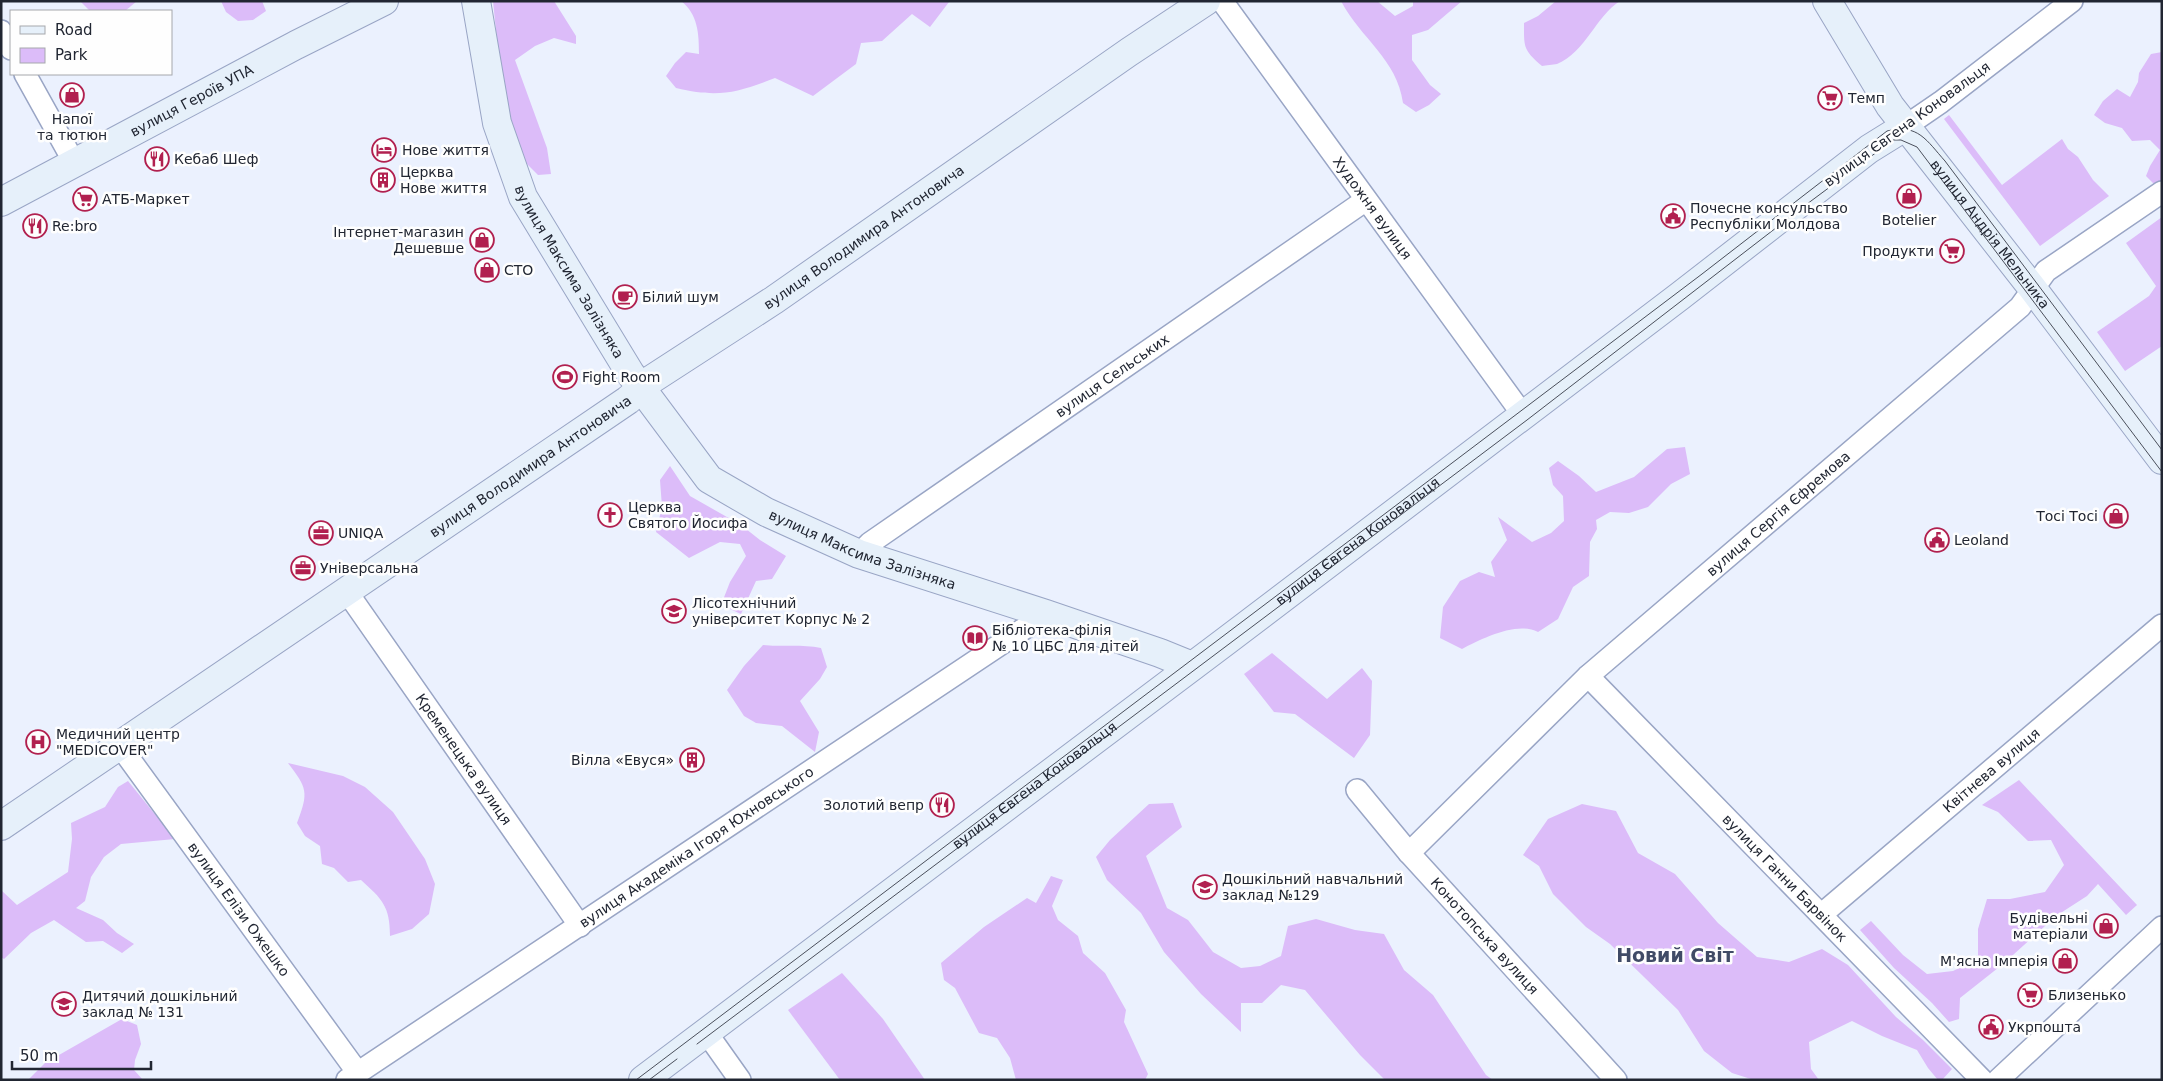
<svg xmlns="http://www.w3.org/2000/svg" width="2163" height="1081" viewBox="0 0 2163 1081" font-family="'DejaVu Sans',sans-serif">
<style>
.green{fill:#dcbcf9}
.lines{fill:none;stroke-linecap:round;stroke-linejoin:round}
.street-casing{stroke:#99a5c5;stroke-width:24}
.secondary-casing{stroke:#99a5c5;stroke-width:30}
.street{stroke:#fff;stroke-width:21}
.secondary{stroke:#e6f0fa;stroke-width:28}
.tram{stroke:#4a4f5b;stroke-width:1}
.labels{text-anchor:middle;stroke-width:5;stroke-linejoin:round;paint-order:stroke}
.poi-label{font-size:14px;fill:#212632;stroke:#fefefe;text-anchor:start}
.street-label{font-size:14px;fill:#212632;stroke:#fefefe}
.district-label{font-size:19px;font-weight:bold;fill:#404b66;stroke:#fefefe}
</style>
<rect width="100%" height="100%" fill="#ebf1fe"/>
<!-- green -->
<g class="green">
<path d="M80,1H137L125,11H90Z"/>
<path d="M221,1H262L266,11L253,20L238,21L226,12Z"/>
<path d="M493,1H554L576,36V44L554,38L535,46L515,60L547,148L551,174L538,175L521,158L502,90Z"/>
<path d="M681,1H948L949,2L930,27L912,14L882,41L861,43L856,64L813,96L775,78C736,93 718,98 676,88L666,76L675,63L686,52L699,54C699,34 698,14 681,1Z"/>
<path d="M1341,1H1377L1395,16L1413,6V1H1462L1428,30L1412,35V60L1430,85L1441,94L1429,105L1416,112L1403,103C1397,59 1361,39 1341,1Z"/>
<path d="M1556,1H1620C1595,17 1586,52 1557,64C1553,65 1546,65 1542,66C1523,50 1524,47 1524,23L1538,16Z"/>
<path d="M2162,52V184L2157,187L2146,176L2150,166L2160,150L2150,140L2132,141L2122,128L2105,123L2094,115L2103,101L2117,89L2130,97L2138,82L2139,73L2151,54Z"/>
<path d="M1949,115L2002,185L2062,139L2068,149L2078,157L2093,180L2109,196L2040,246L1944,119Z"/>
<path d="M2162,217V346L2125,371L2097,332L2149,296L2156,286L2126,243Z"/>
<path d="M1685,447L1690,474L1671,484L1648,507L1629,513L1610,512L1596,520L1597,529L1590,542L1589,576L1573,587L1558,619L1538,632C1517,621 1481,639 1462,649L1440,638L1443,607L1460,581L1479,572L1495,577L1491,562L1507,540L1498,517L1532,542L1551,533L1564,521L1563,496L1553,485L1549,468L1558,461L1579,476L1596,492L1634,477L1667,449Z"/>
<path d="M670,466L690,496L741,525L760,540L786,556L772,579L756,581L741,614L721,605L730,582L746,556L740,544L720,542L689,558L656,532L662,507L660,480Z"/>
<path d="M763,645C783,647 802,644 821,648L827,667L820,679L800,701L819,732L815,752L782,726L756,723L744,716L727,690L744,666Z"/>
<path d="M1272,653L1327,699L1362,668L1372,681L1370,735L1354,758L1295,714L1274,712L1244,674Z"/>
<path d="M288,763L343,776L365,787L393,812L425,859L435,884L429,914L412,929L390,936C390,906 382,899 361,880L348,882L334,868L322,864L320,846L305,836L297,823C309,792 307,788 288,763Z"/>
<path d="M2019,780L2137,905L2126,915L2098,884L2087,896L2056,916L2003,964L1960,998L1959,1019L1949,1022L1932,1003L1894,968L1860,930L1871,921L1903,955L1927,974L1953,971L1978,959V929L1987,899H2010L2045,892L2064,865L2051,840L2028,841L1998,812L1982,805Z"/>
<path d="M128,781L175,839L121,844L104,857L91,877L85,901L76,908L103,920L117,933L134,944L122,953L103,941L86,942L54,920L31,933L4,959L1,957L2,891L17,905L68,872L72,839L71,823L105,807L118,787Z"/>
<path d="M1173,803L1182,827L1146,856L1167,908L1188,920L1213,952L1241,968L1260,966L1281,956L1288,926L1316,919L1355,930L1384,934L1404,970L1433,995L1486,1075L1493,1080H1385L1360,1055L1305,990L1281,985L1262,1003H1241V1032L1201,994L1164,952L1141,913L1107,880L1096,857L1110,840L1149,804Z"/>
<path d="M1582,804L1616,811L1638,853L1675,874L1718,923L1757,957L1789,962L1822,949L1848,965L1896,1017L1923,1040L1952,1069L1942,1080H1938L1928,1068L1917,1050L1882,1036L1852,1021L1809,1042L1811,1069L1819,1080H1754L1732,1073L1704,1051L1678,1010L1610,944L1586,927L1553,894L1539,866L1523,855L1548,819Z"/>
<path d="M1051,876L1063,880L1052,906L1058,920L1078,936L1083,953L1105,973L1126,1010L1124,1022L1148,1074L1145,1080H1016L1010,1058L997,1038L979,1033L955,988L944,980L941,963L984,927L1027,898L1036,903Z"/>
<path d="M842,973L883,1019L925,1080H840L788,1010Z"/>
<path d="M122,1019L137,1025L141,1044L135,1060L134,1070L143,1080H28L45,1063Z"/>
</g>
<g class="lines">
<!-- street casing -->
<g class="street-casing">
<g id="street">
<path id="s1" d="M1222,1L1523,415"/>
<path d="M1,31L11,49"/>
<path d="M25,74L75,164"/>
<path d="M1906,126L1941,102L2072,1"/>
<path id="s2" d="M859,554L870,543L1366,200"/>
<path id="s3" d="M347,592L580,926"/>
<path id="s4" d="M1588,676L1982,1080"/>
<path id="s5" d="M120,746L358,1073"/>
<path id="s6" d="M1357,790L1409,853L1616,1080"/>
<path id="s7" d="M1409,853L1588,676L2020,307L2046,271L2162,192"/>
<path id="s8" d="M1822,914L2162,625"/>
<path d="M706,1032L740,1080"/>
<path id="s9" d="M347,1080L1046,614"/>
<path d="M1998,1080L2162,927"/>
</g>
</g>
<!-- secondary casing -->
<g class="secondary-casing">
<g id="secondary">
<path id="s10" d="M476,1L497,123L523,197L630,373L709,479L766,512L859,554L1046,614L1160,653L1192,666"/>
<path id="s11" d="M1827,1L1890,106L2033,289L2162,460"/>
<path id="s12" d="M1,202L296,45L384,1"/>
<path id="s13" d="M1,826L628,400L649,381L774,300L1129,52L1206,1"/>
<path id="s14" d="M643,1080L1226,641L1680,296L1869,149L1906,126"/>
</g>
</g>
<!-- street -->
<use href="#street" class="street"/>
<!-- secondary -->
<use href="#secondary" class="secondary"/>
<!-- tram -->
<g class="tram">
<path d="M697,1044L1527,420L1807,204L1893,140H1901L1917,147L2162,472"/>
<path d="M636,1080L1702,274L1887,131C1918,123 1927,141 1945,161L2162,450"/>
<path d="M649,1080L677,1059"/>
</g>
</g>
<!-- icons -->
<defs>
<g id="shop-ring" transform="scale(1.25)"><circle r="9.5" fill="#fefefe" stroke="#b1204f" stroke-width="1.5"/><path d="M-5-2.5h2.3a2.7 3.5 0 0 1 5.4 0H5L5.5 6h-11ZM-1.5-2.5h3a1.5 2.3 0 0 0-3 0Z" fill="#b1204f"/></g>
<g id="supermarket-ring" transform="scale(1.25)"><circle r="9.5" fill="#fefefe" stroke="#b1204f" stroke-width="1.5"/><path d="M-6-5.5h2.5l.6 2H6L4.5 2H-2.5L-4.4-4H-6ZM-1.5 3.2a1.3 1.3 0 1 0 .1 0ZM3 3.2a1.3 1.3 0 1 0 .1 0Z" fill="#b1204f"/></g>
<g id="hotel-ring" transform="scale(1.25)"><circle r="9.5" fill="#fefefe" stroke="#b1204f" stroke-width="1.5"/><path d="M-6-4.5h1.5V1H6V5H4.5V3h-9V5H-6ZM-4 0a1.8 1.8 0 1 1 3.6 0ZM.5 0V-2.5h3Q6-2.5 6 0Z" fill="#b1204f"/></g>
<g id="restaurant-ring" transform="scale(1.25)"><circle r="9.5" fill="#fefefe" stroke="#b1204f" stroke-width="1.5"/><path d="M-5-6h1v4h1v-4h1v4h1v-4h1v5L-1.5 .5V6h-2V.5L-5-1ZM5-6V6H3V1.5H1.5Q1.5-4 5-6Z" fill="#b1204f"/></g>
<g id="building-ring" transform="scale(1.25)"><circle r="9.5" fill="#fefefe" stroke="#b1204f" stroke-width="1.5"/><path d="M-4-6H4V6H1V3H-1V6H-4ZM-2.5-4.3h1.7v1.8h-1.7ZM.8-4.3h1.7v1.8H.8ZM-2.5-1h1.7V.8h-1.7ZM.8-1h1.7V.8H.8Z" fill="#b1204f"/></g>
<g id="civic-ring" transform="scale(1.25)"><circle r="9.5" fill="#fefefe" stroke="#b1204f" stroke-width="1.5"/><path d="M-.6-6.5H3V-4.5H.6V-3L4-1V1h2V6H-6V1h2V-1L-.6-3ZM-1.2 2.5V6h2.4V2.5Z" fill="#b1204f"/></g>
<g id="cafe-ring" transform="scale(1.25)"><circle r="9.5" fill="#fefefe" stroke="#b1204f" stroke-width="1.5"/><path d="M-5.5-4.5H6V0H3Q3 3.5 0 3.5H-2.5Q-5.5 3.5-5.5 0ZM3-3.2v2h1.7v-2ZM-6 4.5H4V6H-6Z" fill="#b1204f"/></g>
<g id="stadium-ring" transform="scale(1.25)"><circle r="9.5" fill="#fefefe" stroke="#b1204f" stroke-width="1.5"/><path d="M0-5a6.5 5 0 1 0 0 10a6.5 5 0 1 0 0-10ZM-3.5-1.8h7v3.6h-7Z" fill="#b1204f"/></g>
<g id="church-ring" transform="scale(1.25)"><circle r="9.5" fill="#fefefe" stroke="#b1204f" stroke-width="1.5"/><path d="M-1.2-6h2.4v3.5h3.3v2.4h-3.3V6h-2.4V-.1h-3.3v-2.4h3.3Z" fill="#b1204f"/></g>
<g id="office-ring" transform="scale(1.25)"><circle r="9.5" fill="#fefefe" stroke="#b1204f" stroke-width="1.5"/><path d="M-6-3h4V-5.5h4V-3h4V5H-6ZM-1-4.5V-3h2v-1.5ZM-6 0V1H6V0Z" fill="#b1204f"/></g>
<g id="university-ring" transform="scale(1.25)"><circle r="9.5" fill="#fefefe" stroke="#b1204f" stroke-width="1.5"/><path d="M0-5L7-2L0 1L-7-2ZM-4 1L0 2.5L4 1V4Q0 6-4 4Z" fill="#b1204f"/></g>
<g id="library-ring" transform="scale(1.25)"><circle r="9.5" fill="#fefefe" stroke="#b1204f" stroke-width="1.5"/><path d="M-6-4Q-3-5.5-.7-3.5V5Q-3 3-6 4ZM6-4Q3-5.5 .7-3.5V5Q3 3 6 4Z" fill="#b1204f"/></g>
<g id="hospital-ring" transform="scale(1.25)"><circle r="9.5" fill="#fefefe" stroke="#b1204f" stroke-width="1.5"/><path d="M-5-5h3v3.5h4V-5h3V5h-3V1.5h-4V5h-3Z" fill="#b1204f"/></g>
<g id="school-ring" transform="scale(1.25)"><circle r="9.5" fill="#fefefe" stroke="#b1204f" stroke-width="1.5"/><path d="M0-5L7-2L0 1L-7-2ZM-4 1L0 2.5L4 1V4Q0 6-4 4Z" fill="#b1204f"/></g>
</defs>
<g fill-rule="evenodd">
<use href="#shop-ring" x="72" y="95"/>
<use href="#supermarket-ring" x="1830" y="98"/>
<use href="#hotel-ring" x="384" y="150"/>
<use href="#restaurant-ring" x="157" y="159"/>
<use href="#building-ring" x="383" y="180"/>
<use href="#shop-ring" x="1909" y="196"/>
<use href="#supermarket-ring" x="85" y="199"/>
<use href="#civic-ring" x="1673" y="216"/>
<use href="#restaurant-ring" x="35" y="226"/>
<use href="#shop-ring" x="482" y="240"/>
<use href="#supermarket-ring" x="1952" y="251"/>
<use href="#shop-ring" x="487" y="270"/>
<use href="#cafe-ring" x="625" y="297"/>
<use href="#stadium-ring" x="565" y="377"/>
<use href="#church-ring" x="610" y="515"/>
<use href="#shop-ring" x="2116" y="516"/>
<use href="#office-ring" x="321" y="533"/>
<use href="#civic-ring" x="1937" y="540"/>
<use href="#office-ring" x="303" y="568"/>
<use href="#university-ring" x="674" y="611"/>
<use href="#library-ring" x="975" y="638"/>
<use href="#hospital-ring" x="38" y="742"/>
<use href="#building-ring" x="692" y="760"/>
<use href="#restaurant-ring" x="942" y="805"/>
<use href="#school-ring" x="1205" y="887"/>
<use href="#shop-ring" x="2106" y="926"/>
<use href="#shop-ring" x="2065" y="961"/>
<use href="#supermarket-ring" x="2030" y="995"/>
<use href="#school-ring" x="64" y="1004"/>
<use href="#civic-ring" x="1991" y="1027"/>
</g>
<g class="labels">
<!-- poi labels -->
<g class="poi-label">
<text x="1848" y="103">Темп</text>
<text x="72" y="124" text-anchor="middle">Напої<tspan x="72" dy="16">та тютюн</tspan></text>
<text x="402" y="155">Нове життя</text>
<text x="174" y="164">Кебаб Шеф</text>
<text x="400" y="177">Церква<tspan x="400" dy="16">Нове життя</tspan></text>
<text x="102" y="204">АТБ-Маркет</text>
<text x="1690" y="213">Почесне консульство<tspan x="1690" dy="16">Республіки Молдова</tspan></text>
<text x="1909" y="225" text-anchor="middle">Botelier</text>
<text x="52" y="231">Re:bro</text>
<text x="464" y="237" text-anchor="end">Інтернет-магазин<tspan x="464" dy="16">Дешевше</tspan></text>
<text x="1934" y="256" text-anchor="end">Продукти</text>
<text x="504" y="275">СТО</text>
<text x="642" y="302">Білий шум</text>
<text x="582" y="382">Fight Room</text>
<text x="628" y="512">Церква<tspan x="628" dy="16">Святого Йосифа</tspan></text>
<text x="2098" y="521" text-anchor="end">Тосі Тосі</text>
<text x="338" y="538">UNIQA</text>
<text x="1954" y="545">Leoland</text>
<text x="320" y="573">Універсальна</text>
<text x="692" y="608">Лісотехнічний<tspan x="692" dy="16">університет Корпус № 2</tspan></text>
<text x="992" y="635">Бібліотека-філія<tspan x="992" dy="16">№ 10 ЦБС для дітей</tspan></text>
<text x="56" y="739">Медичний центр<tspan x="56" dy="16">"MEDICOVER"</tspan></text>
<text x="674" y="765" text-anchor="end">Вілла «Евуся»</text>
<text x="924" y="810" text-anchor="end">Золотий вепр</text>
<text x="1222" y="884">Дошкільний навчальний<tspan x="1222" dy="16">заклад №129</tspan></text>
<text x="2088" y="923" text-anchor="end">Будівельні<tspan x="2088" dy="16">матеріали</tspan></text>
<text x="2048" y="966" text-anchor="end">М'ясна Імперія</text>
<text x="2048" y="1000">Близенько</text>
<text x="82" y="1001">Дитячий дошкільний<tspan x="82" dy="16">заклад № 131</tspan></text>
<text x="2008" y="1032">Укрпошта</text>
</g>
<!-- street labels -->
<g class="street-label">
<text dy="5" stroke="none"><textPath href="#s12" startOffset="216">вулиця Героїв УПА</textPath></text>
<text transform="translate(1907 124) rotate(-36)" y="5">вулиця Євгена Коновальця</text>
<text dy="5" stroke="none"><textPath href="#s1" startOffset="256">Художня вулиця</textPath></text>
<text dy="5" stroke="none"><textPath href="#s11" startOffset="285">вулиця Андрія Мельника</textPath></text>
<text dy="5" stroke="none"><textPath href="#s13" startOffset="1045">вулиця Володимира Антоновича</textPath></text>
<text dy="5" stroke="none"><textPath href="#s10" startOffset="290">вулиця Максима Залізняка</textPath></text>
<text dy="5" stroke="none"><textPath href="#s2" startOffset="310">вулиця Сельських</textPath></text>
<text dy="5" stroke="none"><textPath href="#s13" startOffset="640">вулиця Володимира Антоновича</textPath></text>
<text dy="5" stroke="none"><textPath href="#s7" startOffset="502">вулиця Сергія Єфремова</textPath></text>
<text dy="5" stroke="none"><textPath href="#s14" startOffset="895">вулиця Євгена Коновальця</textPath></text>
<text dy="5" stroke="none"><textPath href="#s10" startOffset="710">вулиця Максима Залізняка</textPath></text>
<text dy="5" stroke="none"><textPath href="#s3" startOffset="204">Кременецька вулиця</textPath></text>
<text dy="5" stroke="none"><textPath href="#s8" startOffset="222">Квітнева вулиця</textPath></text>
<text dy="5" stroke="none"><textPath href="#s14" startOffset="490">вулиця Євгена Коновальця</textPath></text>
<text dy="5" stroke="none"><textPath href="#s9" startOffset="420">вулиця Академіка Ігоря Юхновського</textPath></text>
<text dy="5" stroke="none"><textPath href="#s4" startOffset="282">вулиця Ганни Барвінок</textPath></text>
<text dy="5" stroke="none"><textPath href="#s5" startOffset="202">вулиця Елізи Ожешко</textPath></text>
<text dy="5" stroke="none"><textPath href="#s6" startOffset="194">Конотопська вулиця</textPath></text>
</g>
<!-- district labels -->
<g class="district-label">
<text x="1675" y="962">Новий Світ</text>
</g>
</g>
<!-- border -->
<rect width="2163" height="1081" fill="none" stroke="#212632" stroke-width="5"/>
<!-- legend -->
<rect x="10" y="10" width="162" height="65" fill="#fefefe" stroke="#a6a8ac"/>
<rect x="20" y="26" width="25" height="8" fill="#e6f0fa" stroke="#a6a8ac"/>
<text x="55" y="35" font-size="15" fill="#212632">Road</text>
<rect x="20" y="48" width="25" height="15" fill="#dcbcf9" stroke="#a6a8ac"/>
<text x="55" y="60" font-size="15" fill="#212632">Park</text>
<!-- scale -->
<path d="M12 1061v8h139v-8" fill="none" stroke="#212632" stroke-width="2.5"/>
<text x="20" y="1061" font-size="15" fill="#212632" stroke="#fefefe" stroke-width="4" paint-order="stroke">50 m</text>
</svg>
